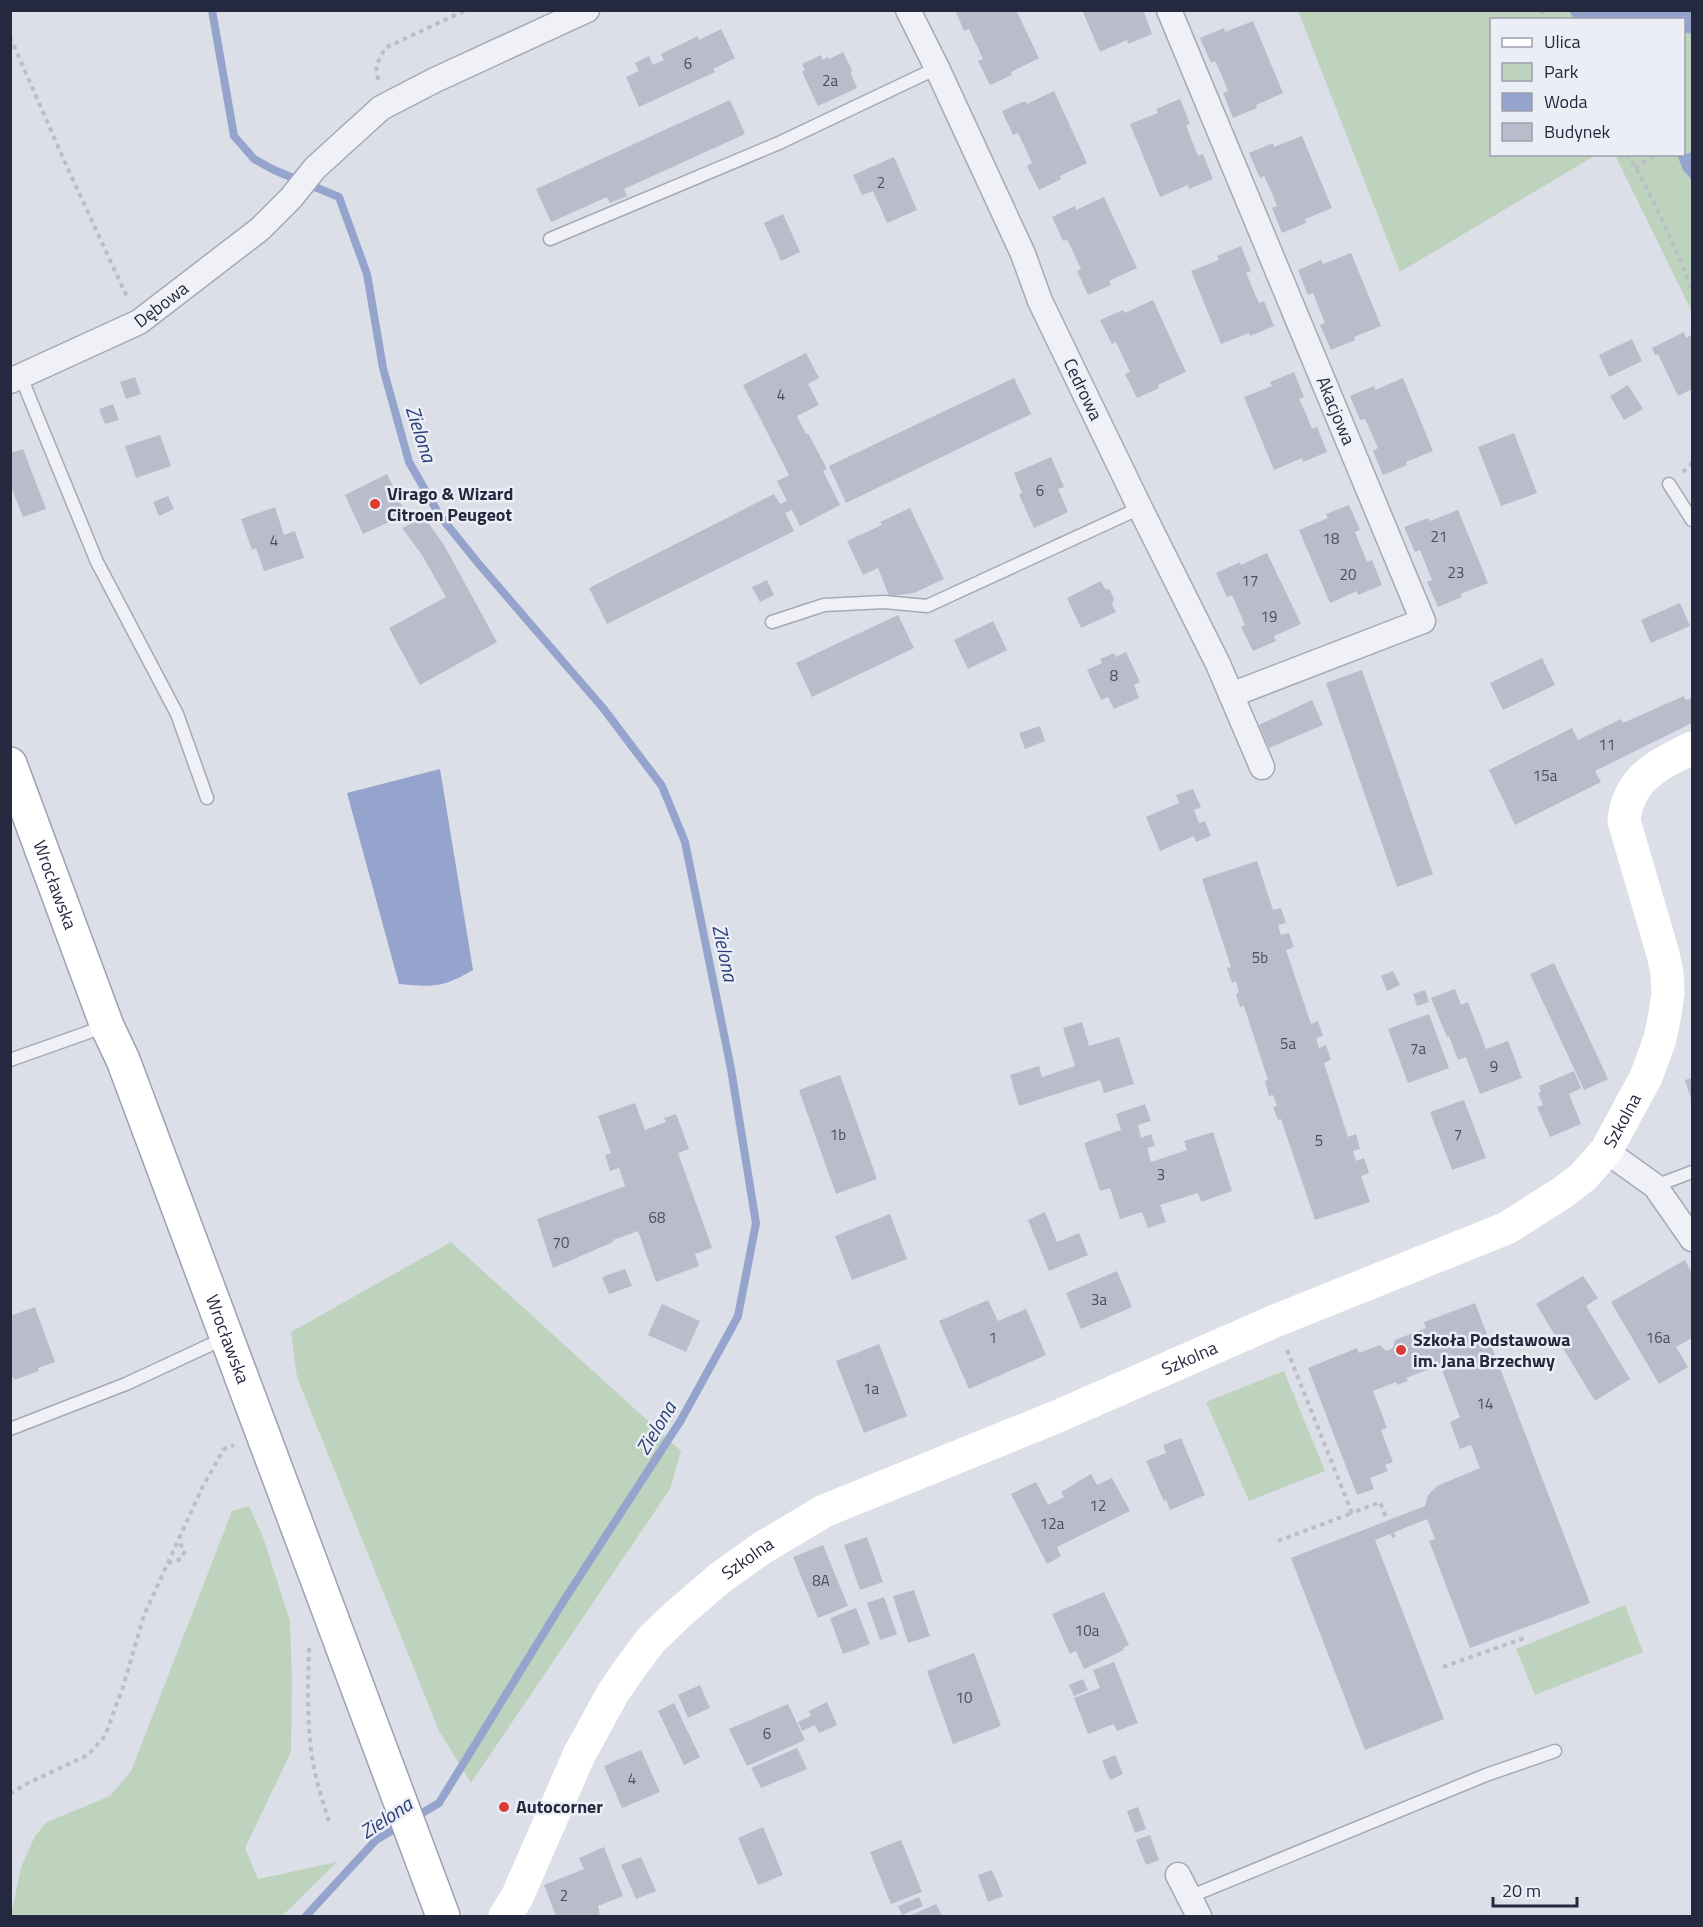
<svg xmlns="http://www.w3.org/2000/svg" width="1703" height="1927" viewBox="0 0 1703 1927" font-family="'Titillium Web',sans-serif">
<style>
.green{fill:#bed3bd}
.water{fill:#94a4cc}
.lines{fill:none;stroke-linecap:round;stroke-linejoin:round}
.stream{stroke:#94a4cc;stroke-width:8}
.building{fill:#b9bccb}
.lane-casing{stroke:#a6a8b6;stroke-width:15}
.street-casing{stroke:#a6a8b6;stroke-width:27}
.primary-casing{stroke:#9ba0b5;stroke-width:36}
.path{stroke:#bbbdc7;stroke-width:4;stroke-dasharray:4.5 4.5;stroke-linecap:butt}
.lane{stroke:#f0f1f6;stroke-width:12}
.street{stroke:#f0f1f6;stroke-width:24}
.secondary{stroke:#fff;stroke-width:33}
.primary{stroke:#fff;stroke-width:33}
.poi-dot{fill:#db3d34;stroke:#eceef6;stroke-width:2}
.labels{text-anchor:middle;stroke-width:5;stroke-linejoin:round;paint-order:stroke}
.number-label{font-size:15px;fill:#4a4e63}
.street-label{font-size:18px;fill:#252940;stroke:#eceef6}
.poi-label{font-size:18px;font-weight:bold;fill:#252940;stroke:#eceef6;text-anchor:start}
.water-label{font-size:20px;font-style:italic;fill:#2b3e78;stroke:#eceef6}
</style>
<rect width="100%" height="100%" fill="#dddfe8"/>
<!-- green -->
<g class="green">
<path d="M1298,11H1692V312L1615,155L1684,154V20H1492V154L1596,155L1400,272Z"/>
<path d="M451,1242L681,1451L670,1489L471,1783L439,1731L297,1377L291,1332Z"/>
<path d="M1284,1371L1325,1471L1249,1501L1206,1402Z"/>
<path d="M249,1506L263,1537L290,1621L292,1681L291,1752L245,1848L258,1879L337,1862L282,1916H11L21,1867L35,1836L47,1822L110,1796L131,1771L232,1511Z"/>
<path d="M1625,1605L1643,1652L1535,1695L1516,1649Z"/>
</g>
<!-- water -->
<g class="water">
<path d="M1569,11H1692V34L1684,32V20L1574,19Z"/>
<path d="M1692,152V180L1683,170L1678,157Z"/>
<path d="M440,769L473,970C442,988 434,987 399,984L347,793Z"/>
</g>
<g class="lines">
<!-- stream -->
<g class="stream">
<path d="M212,10L234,136L254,159L274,170L339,197L367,274L383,368L409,462L440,516L478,563L603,708L662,786L685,842L731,1069L756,1223L738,1316L730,1331L681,1420L561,1605L439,1803L414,1818"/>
<path d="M306,1916L376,1840L403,1824"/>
</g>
</g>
<!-- building -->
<g class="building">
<path d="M955,10H1016L1039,58L1011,72L1012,75L990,85L978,61L983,59L969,29L964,31Z"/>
<path d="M1082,10H1143L1152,34L1128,44L1127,40L1100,52Z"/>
<path d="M1253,21L1283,93L1256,105L1257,108L1233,118L1223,93L1228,91L1222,76L1215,61L1211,63L1200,38L1224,28L1225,32Z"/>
<path d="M721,29L735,58L713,69L715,72L639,107L626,77L639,71L635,63L649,56L653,65L664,60L661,54L698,36L699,40Z"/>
<path d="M843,52L852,70L851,74L857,88L818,106L802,72L805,70L802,64L821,55L823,60L828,57L829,59Z"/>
<path d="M1054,91L1087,163L1060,176L1061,179L1039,190L1027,166L1032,163L1018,133L1013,135L1002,111L1025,101L1027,104Z"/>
<path d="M1180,99L1190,124L1186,125L1192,141L1198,156L1203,154L1213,179L1189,189L1188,185L1160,197L1130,124L1158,113L1156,109Z"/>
<path d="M730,100L745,134L624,189L627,196L610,203L607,197L551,222L536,189Z"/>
<path d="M1302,136L1332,208L1305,219L1306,223L1282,233L1272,208L1277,206L1271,191L1264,176L1260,178L1249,153L1273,143L1274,147Z"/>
<path d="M894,157L917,210L887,223L873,191L862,195L853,175Z"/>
<path d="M1104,197L1137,268L1109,281L1111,285L1088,295L1077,271L1081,269L1067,239L1063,241L1052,217L1075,206L1076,210Z"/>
<path d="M783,214L800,252L781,261L764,223Z"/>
<path d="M1241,246L1251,271L1246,273L1259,303L1264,301L1274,326L1250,336L1249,333L1221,344L1191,271L1219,260L1217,256Z"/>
<path d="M1351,253L1381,326L1354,337L1355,340L1331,350L1320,325L1325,323L1313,293L1308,295L1298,270L1321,260L1323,264Z"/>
<path d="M1153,300L1186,372L1158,385L1159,388L1137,398L1125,374L1130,372L1116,342L1112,344L1100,320L1123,310L1125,313Z"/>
<path d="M1684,332L1686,338L1691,335L1692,338V389L1678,396L1658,354L1655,355L1652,348Z"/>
<path d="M1632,339L1642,361L1609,377L1599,355Z"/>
<path d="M806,353L819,378L808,384L819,405L797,416L806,434L808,433L827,469L823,471L840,505L800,526L792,510L785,513L794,531L607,624L589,588L774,494L780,504L787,501L777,481L789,475L743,385Z"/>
<path d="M1294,372L1304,397L1299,399L1306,414L1312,429L1317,427L1327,452L1303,462L1302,458L1274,470L1244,397L1272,386L1270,382Z"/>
<path d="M135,377L141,394L126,399L120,382Z"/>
<path d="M1014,378L1031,414L846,503L829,466Z"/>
<path d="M1403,378L1433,451L1406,462L1407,465L1383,475L1373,451L1378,448L1365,419L1360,420L1350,396L1374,386L1375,390Z"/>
<path d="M1628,385L1643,409L1624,420L1610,396Z"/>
<path d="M113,404L119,420L105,424L99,409Z"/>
<path d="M1514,433L1537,493L1501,506L1478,447Z"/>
<path d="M160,435L171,466L136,478L125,446Z"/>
<path d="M23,449L46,509L23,517L10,484V453Z"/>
<path d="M1051,457L1064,487L1058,489L1068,512L1034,528L1019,495L1022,493L1014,473Z"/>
<path d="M387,474L406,514L363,534L345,495Z"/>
<path d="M168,496L174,509L159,516L153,502Z"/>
<path d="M1349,505L1360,530L1355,532L1367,562L1372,560L1382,585L1358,595L1357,591L1330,603L1299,530L1328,518L1326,514Z"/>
<path d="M275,507L284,535L295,531L304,558L264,571L256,548L252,550L241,519Z"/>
<path d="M910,508L944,579L914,593L889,596L878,568L863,575L847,541L882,525L880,522Z"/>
<path d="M1458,510L1488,583L1460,594L1462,597L1438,607L1427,582L1432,580L1420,550L1415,552L1404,527L1428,518L1430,521Z"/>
<path d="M424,517L444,545L497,642L420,685L389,628L446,597L422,555L402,528Z"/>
<path d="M1267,553L1301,624L1274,636L1276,641L1253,651L1241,627L1245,625L1232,595L1227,597L1216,573L1240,562L1241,565Z"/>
<path d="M767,580L774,595L760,602L752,587Z"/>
<path d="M1101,581L1105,589L1110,590L1114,599L1112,604L1116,612L1081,628L1067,598Z"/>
<path d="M1680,603L1690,626L1651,643L1641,620Z"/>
<path d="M898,615L914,648L812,697L796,663Z"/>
<path d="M993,621L1007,650L968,669L954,640Z"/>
<path d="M1126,652L1140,682L1134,685L1139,698L1114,709L1108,697L1101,700L1087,670L1102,663L1100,659L1114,653L1116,657Z"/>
<path d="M1542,658L1555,685L1503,710L1490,683Z"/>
<path d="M1362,670L1433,874L1397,887L1326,683Z"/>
<path d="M1684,696L1686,700L1692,698V723L1595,771L1601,782L1515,825L1489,770L1572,728L1578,740L1621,719L1623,723Z"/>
<path d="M1312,700L1323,725L1269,748L1259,725Z"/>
<path d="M1040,726L1045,741L1025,749L1019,733Z"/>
<path d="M1193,789L1201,807L1194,810L1199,823L1205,821L1211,836L1196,842L1194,836L1160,851L1146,817L1179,803L1176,795Z"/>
<path d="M1257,861L1273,910L1281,908L1286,923L1278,925L1281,935L1289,933L1294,947L1286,950L1311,1024L1318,1021L1323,1036L1316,1038L1319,1048L1326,1045L1331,1060L1324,1063L1348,1137L1356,1134L1360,1149L1353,1151L1356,1161L1364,1158L1369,1173L1361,1176L1370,1202L1315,1220L1281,1119L1278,1120L1273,1107L1277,1106L1273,1095L1269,1096L1265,1081L1268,1080L1244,1006L1240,1007L1236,994L1239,992L1236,981L1232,983L1227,968L1231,967L1202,879Z"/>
<path d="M1554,963L1608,1079L1584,1090L1530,974Z"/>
<path d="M1393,971L1400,985L1387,991L1381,976Z"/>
<path d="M1455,989L1461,1005L1468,1002L1486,1049L1508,1041L1522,1078L1480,1094L1466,1057L1458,1060L1449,1036L1447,1037L1431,998Z"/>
<path d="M1425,990L1429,1002L1417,1006L1413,994Z"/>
<path d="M1429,1014L1449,1068L1408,1083L1388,1029Z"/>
<path d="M1082,1022L1089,1046L1119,1037L1134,1084L1104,1093L1100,1080L1019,1106L1010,1075L1039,1066L1042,1077L1075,1066L1063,1028Z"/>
<path d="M1574,1071L1581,1088L1569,1094L1581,1124L1550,1137L1537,1107L1543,1105L1538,1093L1541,1092L1539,1086Z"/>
<path d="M840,1075L877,1179L836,1194L799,1090Z"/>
<path d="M1692,1078V1102L1685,1080Z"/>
<path d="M1464,1100L1486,1158L1452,1170L1430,1112Z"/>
<path d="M635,1103L645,1130L666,1122L664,1118L676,1114L689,1149L678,1153L712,1248L695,1254L699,1266L656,1282L638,1231L613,1240V1242L553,1268L537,1219L625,1186L619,1168L610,1171L605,1155L611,1153L598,1116Z"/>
<path d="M1145,1104L1151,1121L1138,1125L1141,1138L1151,1134L1155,1146L1147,1148L1151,1162L1187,1150L1184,1141L1213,1132L1232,1191L1201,1202L1198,1193L1160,1205L1166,1222L1148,1228L1142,1212L1120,1219L1110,1188L1100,1191L1084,1143L1121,1130L1116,1114Z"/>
<path d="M1045,1212L1057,1242L1079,1233L1088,1255L1049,1271L1028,1220Z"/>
<path d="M890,1214L907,1259L852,1280L835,1236Z"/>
<path d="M1685,1260L1692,1274V1338L1676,1347L1688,1367L1659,1384L1611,1302Z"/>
<path d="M625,1269L632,1286L609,1294L602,1277Z"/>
<path d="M1117,1271L1132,1307L1081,1329L1066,1293Z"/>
<path d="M1583,1276L1598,1298L1586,1306L1630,1379L1595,1401L1536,1304Z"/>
<path d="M988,1300L998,1321L1026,1309L1046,1355L969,1389L939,1321Z"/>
<path d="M1475,1303L1590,1603L1470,1648L1429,1541L1435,1539L1427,1519L1375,1540L1444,1719L1365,1750L1291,1558L1425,1506L1428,1495L1437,1486L1480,1468L1471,1445L1460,1449L1450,1422L1460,1417L1440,1365L1406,1378L1408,1381L1397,1385L1396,1382L1373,1391L1387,1428L1381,1430L1393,1462L1385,1465L1388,1471L1370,1478L1374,1489L1357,1495L1308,1368L1357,1348L1359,1353L1380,1345L1386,1351L1393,1348L1395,1340L1426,1328L1424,1322Z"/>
<path d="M662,1304L700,1321L686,1352L648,1335Z"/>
<path d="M35,1307L55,1362L38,1368L39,1371L14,1380L13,1377L10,1378V1316Z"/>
<path d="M879,1344L907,1416L864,1433L836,1361Z"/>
<path d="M1181,1438L1205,1495L1170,1510L1166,1500L1164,1501L1146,1461L1166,1453L1163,1445Z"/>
<path d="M1091,1474L1097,1485L1112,1478L1130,1511L1057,1547L1061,1556L1047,1564L1011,1494L1036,1482L1048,1505L1064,1497L1061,1492Z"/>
<path d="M867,1537L883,1582L860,1590L844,1545Z"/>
<path d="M823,1545L848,1606L818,1618L793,1557Z"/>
<path d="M914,1590L930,1636L908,1643L893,1596Z"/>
<path d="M1104,1592L1129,1645L1123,1648L1124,1650L1084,1669L1076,1651L1070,1654L1052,1614Z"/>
<path d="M884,1597L897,1634L880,1640L867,1603Z"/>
<path d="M856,1608L870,1644L843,1654L830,1618Z"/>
<path d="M974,1653L1001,1726L953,1744L927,1671Z"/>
<path d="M1114,1662L1138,1723L1117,1731L1114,1724L1088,1734L1074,1698L1100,1688L1093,1670Z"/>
<path d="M1083,1679L1088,1690L1074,1696L1069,1685Z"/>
<path d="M700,1685L710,1708L688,1718L678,1695Z"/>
<path d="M827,1702L837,1725L819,1733L815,1725L802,1731L798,1722L811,1716L809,1711Z"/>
<path d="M674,1703L700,1757L684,1765L658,1711Z"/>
<path d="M788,1704L805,1740L747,1766L729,1729Z"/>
<path d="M797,1748L807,1769L761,1788L751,1768Z"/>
<path d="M641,1750L660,1792L622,1808L604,1766Z"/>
<path d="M1115,1755L1123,1774L1110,1780L1102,1761Z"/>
<path d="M1138,1807L1146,1829L1135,1833L1127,1811Z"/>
<path d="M763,1827L783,1875L758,1885L738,1838Z"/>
<path d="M1150,1835L1159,1860L1146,1865L1136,1840Z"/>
<path d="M901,1840L922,1892L891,1904L870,1852Z"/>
<path d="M604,1847L623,1896L598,1906L600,1916H556L544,1885L584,1869L579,1858Z"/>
<path d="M641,1857L656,1891L636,1899L621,1865Z"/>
<path d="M992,1870L1003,1896L988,1902L978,1875Z"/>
<path d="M919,1897L923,1906L902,1915L898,1906Z"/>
<path d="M936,1904L942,1916H909Z"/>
</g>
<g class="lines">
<!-- lane casing -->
<g class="lane-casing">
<g id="lane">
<path d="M550,239L779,143L937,68"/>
<path d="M21,377L97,562L177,714L207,798"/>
<path d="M1669,484L1692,520"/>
<path d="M772,622L824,605L884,602L927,606L1140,508"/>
<path d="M10,1060L106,1026"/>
<path d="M1655,1186L1692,1172"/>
<path d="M10,1429L126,1384L225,1338"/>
<path d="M1189,1897L1486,1775L1555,1751"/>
</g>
</g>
<!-- street casing -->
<g class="street-casing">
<g id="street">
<path id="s1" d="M908,10L937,68L1023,254L1040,301L1140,508L1218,664L1262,767"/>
<path id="s2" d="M1169,10L1423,621L1231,695"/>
<path id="s3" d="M10,381L139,322L260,229L291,198L315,168L381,108L435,80L587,10"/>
<path d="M1606,1151L1655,1186L1692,1239"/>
<path d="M1178,1875L1199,1916"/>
</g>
</g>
<!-- primary casing -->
<g class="primary-casing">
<g id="primary">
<path id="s5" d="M10,764L107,1026L123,1060L443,1916"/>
</g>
</g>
<!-- path -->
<g class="path">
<path d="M1541,10L1546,20"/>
<path d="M10,37L68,169L128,299"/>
<path d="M378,80L376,66L385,48L466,10"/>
<path d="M1627,154C1654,196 1672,243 1692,288"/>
<path d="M1635,168L1656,154"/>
<path d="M1683,472L1692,463"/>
<path d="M1287,1350L1352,1513L1380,1502L1387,1520"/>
<path d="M1392,1533L1395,1539"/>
<path d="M1278,1541L1352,1513"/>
<path d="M168,1563L181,1559L185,1551L177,1540"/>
<path d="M309,1648C308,1682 307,1716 311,1750C314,1775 322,1799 329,1822"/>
<path d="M1443,1667L1527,1637"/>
<path d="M10,1794L26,1784L88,1755L105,1736L123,1687L144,1615L203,1486L224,1449L234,1445"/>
</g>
<!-- lane -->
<use href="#lane" class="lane"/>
<!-- street -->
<use href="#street" class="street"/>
<!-- secondary -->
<path class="secondary" id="s4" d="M505,1916L517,1897L579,1755L613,1693L628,1671L651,1640L678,1614L720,1578L762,1548L824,1511L1056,1417L1275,1321L1507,1228L1562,1193L1583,1177L1606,1151L1646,1077L1660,1039L1665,1014L1668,993L1667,973L1663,954L1624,821C1628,778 1658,765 1692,748"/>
<!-- primary -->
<use href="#primary" class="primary"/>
</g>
<!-- markers -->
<g class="poi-dot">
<circle cx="375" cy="504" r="6"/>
<circle cx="1401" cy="1350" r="6"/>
<circle cx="504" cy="1807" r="6"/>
</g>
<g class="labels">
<!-- number labels -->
<g class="number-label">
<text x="688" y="69">6</text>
<text x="830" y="86">2a</text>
<text x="881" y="188">2</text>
<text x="781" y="400">4</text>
<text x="1040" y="496">6</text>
<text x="1439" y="542">21</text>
<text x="1331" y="544">18</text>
<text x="274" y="546">4</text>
<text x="1456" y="578">23</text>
<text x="1348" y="580">20</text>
<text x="1250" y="586">17</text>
<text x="1269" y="622">19</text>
<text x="1114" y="681">8</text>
<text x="1607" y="750">11</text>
<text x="1545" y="781">15a</text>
<text x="1260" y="963">5b</text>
<text x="1288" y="1049">5a</text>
<text x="1418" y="1054">7a</text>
<text x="1494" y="1072">9</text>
<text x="838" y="1140">1b</text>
<text x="1458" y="1140">7</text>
<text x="1319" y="1146">5</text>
<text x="1161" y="1180">3</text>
<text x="657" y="1223">68</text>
<text x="561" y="1248">70</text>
<text x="1099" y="1305">3a</text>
<text x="993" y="1343">1</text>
<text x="1658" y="1343">16a</text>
<text x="871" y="1394">1a</text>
<text x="1485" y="1409">14</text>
<text x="1098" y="1511">12</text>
<text x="1052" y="1529">12a</text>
<text x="821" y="1586">8A</text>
<text x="1087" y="1636">10a</text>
<text x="964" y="1703">10</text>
<text x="767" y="1739">6</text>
<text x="632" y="1784">4</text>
<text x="564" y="1901">2</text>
</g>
<!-- street labels -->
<g class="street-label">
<text dy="6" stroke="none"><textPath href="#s3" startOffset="170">Dębowa</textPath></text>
<text dy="6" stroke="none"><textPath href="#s1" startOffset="418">Cedrowa</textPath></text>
<text dy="6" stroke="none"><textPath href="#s2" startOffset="434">Akacjowa</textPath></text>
<text dy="6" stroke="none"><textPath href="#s5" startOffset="129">Wrocławska</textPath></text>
<text dy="6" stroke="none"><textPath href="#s4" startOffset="1430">Szkolna</textPath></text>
<text dy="6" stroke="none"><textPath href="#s5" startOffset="615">Wrocławska</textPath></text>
<text dy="6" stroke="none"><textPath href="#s4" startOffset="926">Szkolna</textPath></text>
<text dy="6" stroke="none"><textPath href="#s4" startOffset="440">Szkolna</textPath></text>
</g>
<!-- poi labels -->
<g class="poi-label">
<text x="387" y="500">Virago &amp; Wizard<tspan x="387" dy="21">Citroen Peugeot</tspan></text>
<text x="1413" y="1346">Szkoła Podstawowa<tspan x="1413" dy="21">im. Jana Brzechwy</tspan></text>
<text x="516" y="1813">Autocorner</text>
</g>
<!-- water labels -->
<g class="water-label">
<text transform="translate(421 434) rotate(72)" y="7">Zielona</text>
<text transform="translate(725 953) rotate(78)" y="7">Zielona</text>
<text transform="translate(656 1428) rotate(-59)" y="7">Zielona</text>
<text transform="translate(386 1818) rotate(-34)" y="7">Zielona</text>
</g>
</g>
<!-- border -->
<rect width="1703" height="1927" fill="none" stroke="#252940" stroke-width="24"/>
<!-- legend -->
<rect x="1490" y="18" width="195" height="138" fill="#eceef6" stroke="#9c9fad" stroke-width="1.5"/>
<rect x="1502" y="38" width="30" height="9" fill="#ffffff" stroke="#9c9fad" stroke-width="1.5"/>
<text x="1544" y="48" font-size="18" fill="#252940">Ulica</text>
<rect x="1502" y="63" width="30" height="18" fill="#bed3bd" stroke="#9c9fad" stroke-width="1.5"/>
<text x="1544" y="78" font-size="18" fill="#252940">Park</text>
<rect x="1502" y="93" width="30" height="18" fill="#94a4cc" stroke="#9c9fad" stroke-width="1.5"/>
<text x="1544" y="108" font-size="18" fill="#252940">Woda</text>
<rect x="1502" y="123" width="30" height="18" fill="#b9bccb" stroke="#9c9fad" stroke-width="1.5"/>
<text x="1544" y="138" font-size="18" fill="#252940">Budynek</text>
<!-- scale -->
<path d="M1493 1897v9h84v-9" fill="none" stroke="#252940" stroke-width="3"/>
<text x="1502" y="1897" font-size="18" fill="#252940" stroke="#eceef6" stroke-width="4.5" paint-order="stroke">20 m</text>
</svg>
